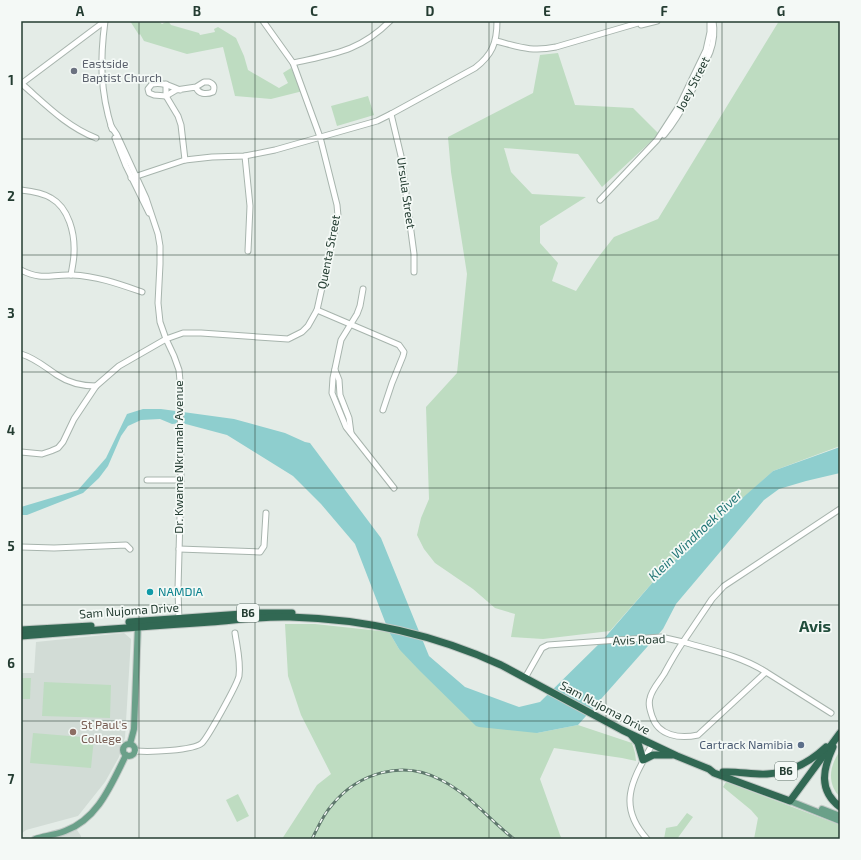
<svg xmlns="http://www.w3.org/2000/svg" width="861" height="860" viewBox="0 0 861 860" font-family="'Exo 2',sans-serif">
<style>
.built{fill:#d2dcd6}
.green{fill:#bedcc1}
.water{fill:#8ecece}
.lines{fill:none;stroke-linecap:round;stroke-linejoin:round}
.minor-casing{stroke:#a7b4ad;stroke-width:7}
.major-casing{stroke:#c2c9c6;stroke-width:8}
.highway-casing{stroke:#c2c9c6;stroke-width:9}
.minor{stroke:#fff;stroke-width:5}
.major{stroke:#6aa089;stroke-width:6}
.highway{stroke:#316853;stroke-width:7}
.rail-casing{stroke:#5f786d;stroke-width:3}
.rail{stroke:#f4f9f6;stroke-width:1.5;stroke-dasharray:4.5;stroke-linecap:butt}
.grid{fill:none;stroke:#243d32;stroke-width:1;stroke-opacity:0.55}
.worship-dot{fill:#6b7280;stroke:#f4f9f6;stroke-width:1.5}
.culture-dot{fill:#0f9aa8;stroke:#f4f9f6;stroke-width:1.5}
.education-dot{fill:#8d6e63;stroke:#f4f9f6;stroke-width:1.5}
.service-dot{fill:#5c6f8a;stroke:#f4f9f6;stroke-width:1.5}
.labels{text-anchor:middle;stroke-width:3.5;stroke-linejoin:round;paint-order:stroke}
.shield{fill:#f4f9f6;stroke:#62756d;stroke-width:1}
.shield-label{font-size:11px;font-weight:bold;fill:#243d32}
.worship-label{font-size:12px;fill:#5b616d;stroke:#f4f9f6;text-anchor:start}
.street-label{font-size:12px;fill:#243d32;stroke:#f4f9f6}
.culture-label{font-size:12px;fill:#0d838f;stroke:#f4f9f6;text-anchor:start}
.education-label{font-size:12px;fill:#785e54;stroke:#f4f9f6;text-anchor:start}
.service-label{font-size:12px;fill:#4e5e75;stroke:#f4f9f6;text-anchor:end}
.water-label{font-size:13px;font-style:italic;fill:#217676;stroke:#f4f9f6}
.district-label{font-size:16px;font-weight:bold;fill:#214e3c;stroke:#f4f9f6}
.neatline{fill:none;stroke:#243d32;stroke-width:1.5}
.grid-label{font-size:13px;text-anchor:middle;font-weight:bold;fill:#243d32}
</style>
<rect width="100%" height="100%" fill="#e4ece7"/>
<!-- built -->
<g class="built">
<path d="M124,633L131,639L125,738L119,757L105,782L78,816L26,830L21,834V673H34L36,642Z"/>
<path d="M75,827L81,836V839H35Z"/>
</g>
<!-- green -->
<g class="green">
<path d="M130,21H158L162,24L168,21L171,25L199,33L200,35L215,32L214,29L218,27L236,38L244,56L248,70L279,88L288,83L283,73L291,68L303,91L271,99L235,96L223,47L187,54L144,41L140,34L139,35Z"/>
<path d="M779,21H840V446L773,471L660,574L610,631L543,639L511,637L515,614L495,608L473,589L435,563L424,549L417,535L421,518L429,499L426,407L457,373L467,274L451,172L448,137L533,93L540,55L558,53L575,105L633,108L659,134L602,187L578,154L504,148L511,172L532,194L586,197L540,226V243L558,263L552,281L576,291L596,260L614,237L658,219Z"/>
<path d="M368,96L374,115L337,126L331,106Z"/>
<path d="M285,624H315L389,632L399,649L537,733L578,725L632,743L635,753L636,761L622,758L554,748L540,779L560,835L562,839H282L317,785L331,774L301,715L288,676Z"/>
<path d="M21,678H31L30,699H21Z"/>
<path d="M44,682L111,685L110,718L42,716Z"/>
<path d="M33,733L94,738L91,768L30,763Z"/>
<path d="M840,751V797C827,784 829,766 840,751Z"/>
<path d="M726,782L840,825V839H754L758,818L751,810L723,787Z"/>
<path d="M238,794L249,816L237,822L226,800Z"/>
<path d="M687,813L693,817L677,839H664L666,828L677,826Z"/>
</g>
<!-- water -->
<path class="water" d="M143,409H161L234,419L285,433L305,442L310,443L381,538L429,656L465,687L519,707L540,702L602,641L660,574L731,508L773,471L840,447V473L806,481L779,489L764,500L676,604L663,629L578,725L537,733L479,727L476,726L420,671L399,649L389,632L355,544L321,504L293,476L227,435L182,423L172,424L160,419L141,420L128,426L121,436L108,466L99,478L83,493L27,515H21V507L78,490L106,458L127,414Z"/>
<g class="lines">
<!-- minor casing -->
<g class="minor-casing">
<g id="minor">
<path d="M105,21C100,59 100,91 112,129"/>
<path d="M641,25L657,21"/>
<path d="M496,41C520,47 531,52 556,47L645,21"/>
<path d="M293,63C333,54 359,52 390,21"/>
<path d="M21,84L105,21"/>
<path d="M22,84C45,104 67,127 96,138"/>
<path d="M166,84V96L178,116L181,125L185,160"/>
<path d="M180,90C170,86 163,82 152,84L148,89L149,93L154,95L166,96L176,90L196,87L204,82H209C214,84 215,87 213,92C206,95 198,94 196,87"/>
<path d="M391,114L401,156L414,254V272"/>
<path d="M111,126L117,135L146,198L158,234L160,246V264L158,303L160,322L166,339L174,356L179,370L180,381L181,480L178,589L179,621"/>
<path d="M664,135C683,112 698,79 710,52C714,41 715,32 713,21"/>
<path d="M115,138L126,166L149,213"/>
<path d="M245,156L250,206L248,251"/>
<path d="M131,178L185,160L212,157L245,156L275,150L377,121L391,114L475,68C492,55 497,43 497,21"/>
<path d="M21,190C30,191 43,193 51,198C69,208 75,234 74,253C74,260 72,268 71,275"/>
<path d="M600,200L657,140L679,106L706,50L710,32V21"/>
<path d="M21,270C42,281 51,274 72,275C97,276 119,284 142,292"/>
<path d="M363,289L360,306L357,314L341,340L333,378L332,393L346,427L394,488"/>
<path d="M317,310L399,345L404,352L403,356L392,383L383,410"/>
<path d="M21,354C35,358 45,367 57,375C69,383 82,386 96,386"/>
<path d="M335,370L339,380L340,395L349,418L351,433"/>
<path d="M21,452L42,454L51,451L58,448L63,442L74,419L96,386L119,366L166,339L183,333H201L288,339L302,332L308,326L317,310L338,216L337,205L320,137L293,63L263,21"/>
<path d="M147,480H181"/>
<path d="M21,547L54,548L126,545L130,549"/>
<path d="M179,549L260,552L264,546L266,513"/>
<path d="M766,672L698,735C680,739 658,736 652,716C650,710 648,704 650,698C652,689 659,682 664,674C670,663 676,652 683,642C711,650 741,656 766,672L831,713"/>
<path d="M525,678L542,648L548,645L661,637L683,642L712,599L724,586L840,509"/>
<path d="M136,751C148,752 193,751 202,743C208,737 237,685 239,676C241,662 237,647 235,633"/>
<path d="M647,839C616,805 633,779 652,745"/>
</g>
</g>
<!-- major casing -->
<g class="major-casing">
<g id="major">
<circle cx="129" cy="750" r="6"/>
<path d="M130,744L134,729L138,624"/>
<path d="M790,801L840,821"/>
<path d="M822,809L840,816"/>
<path d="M35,839C45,836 55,835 65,831C98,819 111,785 126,755"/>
</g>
</g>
<!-- highway casing -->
<g class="highway-casing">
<g id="highway">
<path d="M129,622L257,613H292"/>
<path d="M21,630L91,626"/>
<path d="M21,636C84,631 148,626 211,622C237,620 264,616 290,617C363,619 434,634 501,665L622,730L677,756L709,769L714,773L790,801L840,733"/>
<path d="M632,736L638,743L643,760L653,755H672"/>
<path d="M833,747C823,769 818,790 840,807"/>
<path d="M723,772C738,771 753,775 767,774C789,773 810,762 826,747"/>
</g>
</g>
<!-- minor -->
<use href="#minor" class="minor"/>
<!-- major -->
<use href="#major" class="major"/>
<!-- highway -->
<use href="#highway" class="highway"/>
<!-- rail casing -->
<g class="rail-casing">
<path id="rail" d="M312,839C318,827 323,815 332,805C358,773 403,759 441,780C469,794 490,820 514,839"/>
</g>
<!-- rail -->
<use href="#rail" class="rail"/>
</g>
<!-- grid -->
<path class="grid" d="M139,21V839M255,21V839M372,21V839M489,21V839M606,21V839M722,21V839M21,139H840M21,255H840M21,372H840M21,488H840M21,605H840M21,721H840"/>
<!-- markers -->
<circle class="worship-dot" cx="74" cy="71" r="4"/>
<circle class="culture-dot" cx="150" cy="592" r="4"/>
<circle class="education-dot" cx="73" cy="732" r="4"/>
<circle class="service-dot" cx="801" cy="745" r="4"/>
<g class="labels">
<!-- shield labels -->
<g class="shield">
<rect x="237" y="604" width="22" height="18" rx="3"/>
<rect x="775" y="762" width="22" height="18" rx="3"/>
</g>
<g class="shield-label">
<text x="248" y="617">B6</text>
<text x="786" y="775">B6</text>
</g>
<!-- worship labels -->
<g class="worship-label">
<text x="82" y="68">Eastside<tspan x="82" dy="14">Baptist Church</tspan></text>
</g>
<!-- street labels -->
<g class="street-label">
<text transform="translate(693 84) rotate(-63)" y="4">Joey Street</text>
<text transform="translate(406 193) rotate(82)" y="4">Ursula Street</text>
<text transform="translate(329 252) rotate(-79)" y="4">Quenta Street</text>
<text transform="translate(179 457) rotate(-90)" y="4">Dr. Kwame Nkrumah Avenue</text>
<text transform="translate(129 611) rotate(-4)" y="4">Sam Nujoma Drive</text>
<text transform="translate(639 640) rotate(-2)" y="4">Avis Road</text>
<text transform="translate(605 708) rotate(28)" y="4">Sam Nujoma Drive</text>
</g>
<!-- culture labels -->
<g class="culture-label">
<text x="158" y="596">NAMDIA</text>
</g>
<!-- education labels -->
<g class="education-label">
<text x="81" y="729">St Paul's<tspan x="81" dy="14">College</tspan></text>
</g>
<!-- service labels -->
<g class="service-label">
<text x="793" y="749">Cartrack Namibia</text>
</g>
<!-- water labels -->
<g class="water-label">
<text transform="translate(695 535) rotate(-44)" y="5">Klein Windhoek River</text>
</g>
<!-- district labels -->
<g class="district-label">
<text x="815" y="632">Avis</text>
</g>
</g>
<!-- border -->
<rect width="861" height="860" fill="none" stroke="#f4f9f6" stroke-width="44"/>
<rect x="22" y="22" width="817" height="816" class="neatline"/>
<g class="grid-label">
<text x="80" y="16">A</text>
<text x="197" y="16">B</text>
<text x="314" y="16">C</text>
<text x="430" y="16">D</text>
<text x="547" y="16">E</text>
<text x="664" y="16">F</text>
<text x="781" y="16">G</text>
<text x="11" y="85">1</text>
<text x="11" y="201">2</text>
<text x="11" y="318">3</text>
<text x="11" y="435">4</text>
<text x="11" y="551">5</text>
<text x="11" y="668">6</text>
<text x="11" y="784">7</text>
</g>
</svg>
